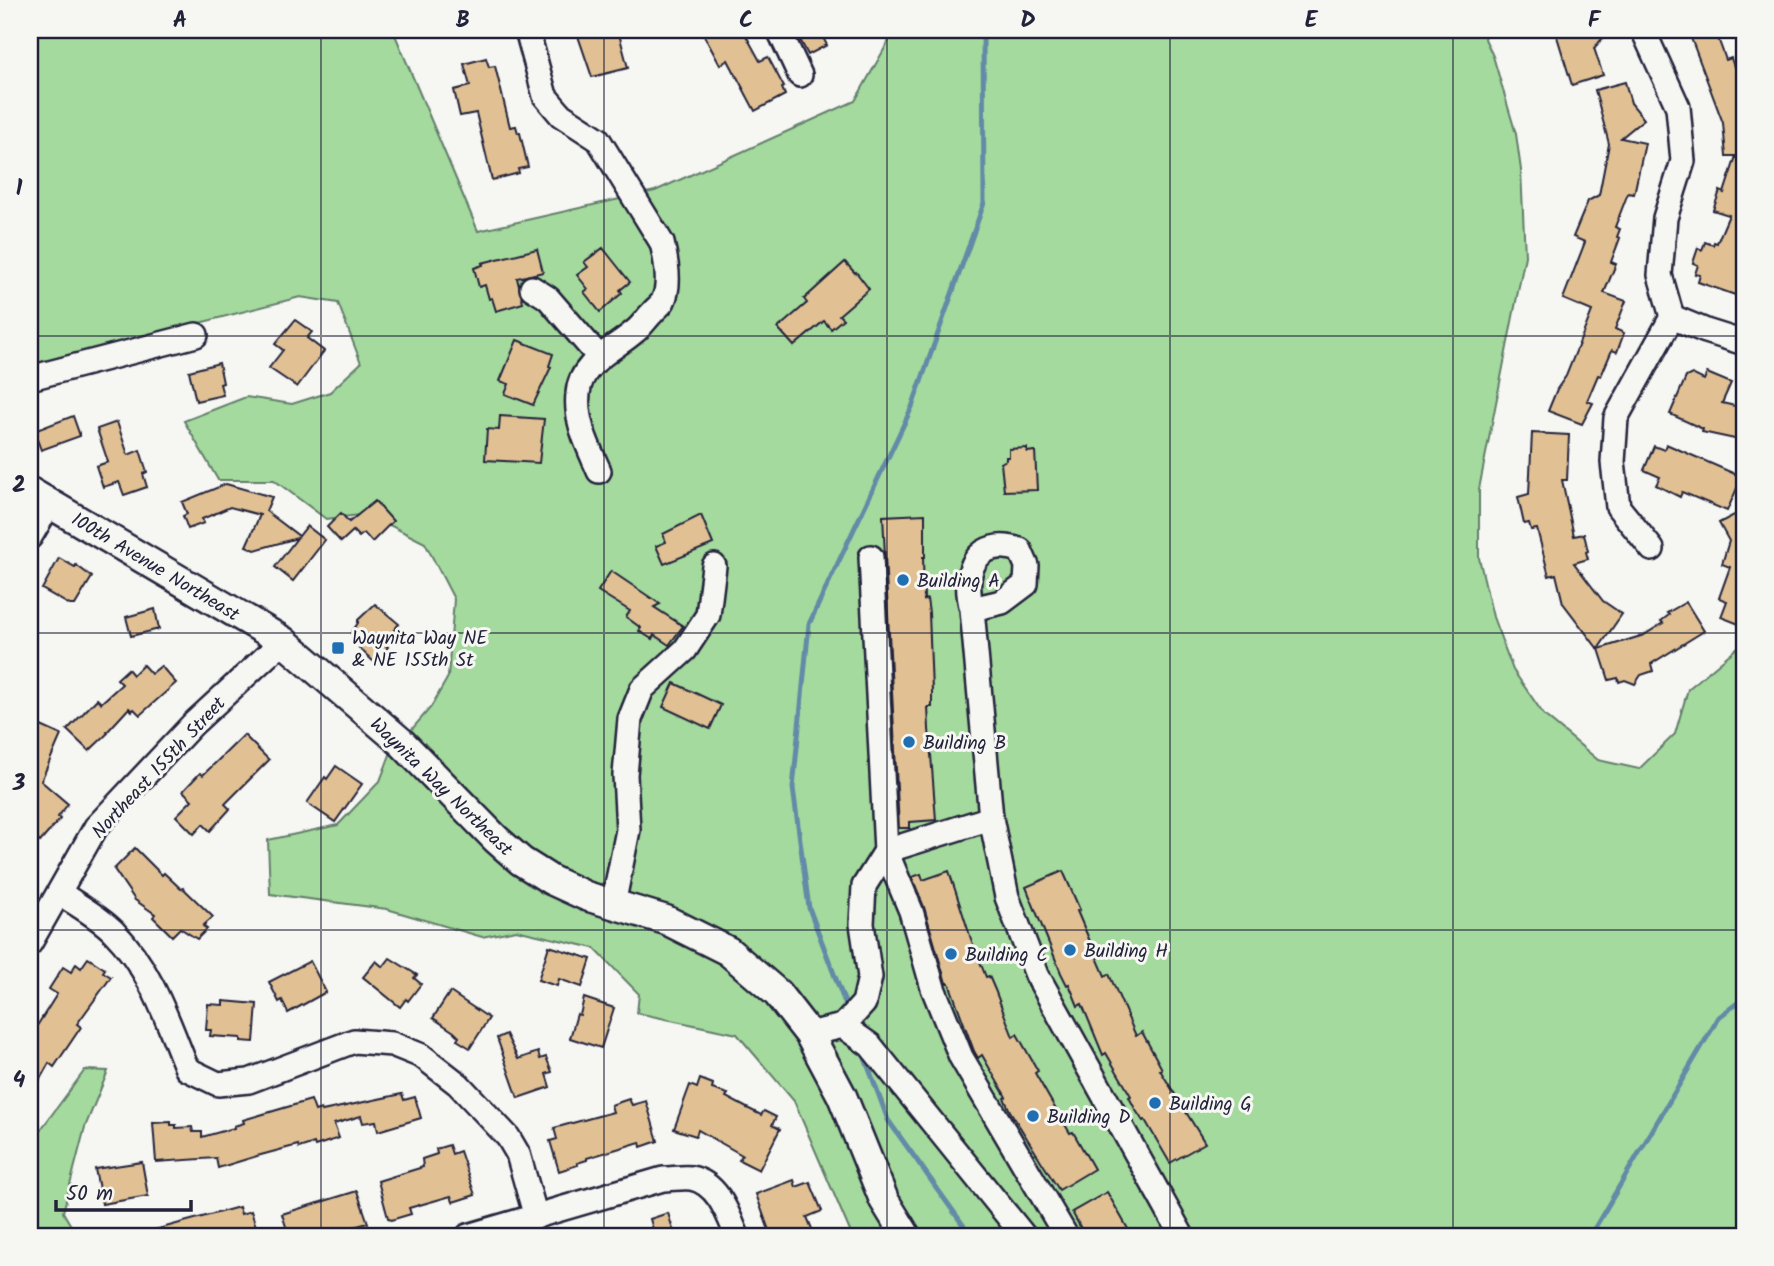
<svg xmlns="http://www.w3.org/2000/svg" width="1774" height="1266" viewBox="0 0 1774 1266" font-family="Kalam,sans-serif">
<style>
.green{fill:#a4da9d;stroke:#637e6c;stroke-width:2}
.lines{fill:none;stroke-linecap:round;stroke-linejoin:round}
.stream{stroke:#638aa7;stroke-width:5}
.building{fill:#e1c194;stroke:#22223b;stroke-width:2}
.minor-casing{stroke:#22223b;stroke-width:28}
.major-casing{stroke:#22223b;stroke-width:33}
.minor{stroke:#f6f6f2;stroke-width:23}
.major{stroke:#f6f6f2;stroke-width:28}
.grid{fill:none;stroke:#22223b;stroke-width:2;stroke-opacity:0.55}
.poi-dot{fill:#1f6fb2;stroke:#f6f6f2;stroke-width:2.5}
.labels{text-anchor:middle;stroke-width:6;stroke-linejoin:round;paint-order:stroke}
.street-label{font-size:19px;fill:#22223b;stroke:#f6f6f2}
.poi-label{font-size:19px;fill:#22223b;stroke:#f6f6f2;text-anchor:start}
.neatline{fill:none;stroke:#22223b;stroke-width:2.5}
.grid-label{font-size:23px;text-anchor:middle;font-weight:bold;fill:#22223b}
</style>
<rect width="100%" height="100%" fill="#f6f6f2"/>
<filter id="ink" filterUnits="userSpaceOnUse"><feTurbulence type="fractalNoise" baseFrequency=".0143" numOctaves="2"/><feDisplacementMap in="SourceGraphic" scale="14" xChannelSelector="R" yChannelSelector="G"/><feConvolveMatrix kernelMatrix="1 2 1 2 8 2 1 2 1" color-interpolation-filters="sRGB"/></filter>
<g filter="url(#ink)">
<!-- green -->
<g class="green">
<path d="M30,30H393L478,231L655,191L855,101L895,30H1481L1493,56L1516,134L1521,170L1525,256L1479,489V558L1493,617L1513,670L1544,715L1598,760L1639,769L1675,734L1688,689L1744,642V1236H852L794,1101L737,1034L637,1013L639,994L594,948L516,930L482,937L387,909L270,894L268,840L338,825L380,781L396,739L401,742L431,707L448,677L454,599L425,543L368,514L326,519L274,480H218L184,421L246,397L292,404L330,392L361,363L338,303L300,297L30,367Z"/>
<path d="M85,1070L108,1071L85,1127L63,1212L77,1236H30V1144Z"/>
</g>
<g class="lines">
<!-- stream -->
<g class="stream">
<path d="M848,1011L809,908L793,788L809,624L912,407L984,203L983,30"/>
<path d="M862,1050L888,1120L971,1236"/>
<path d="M1590,1236L1719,1017L1744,998"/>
</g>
</g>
<!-- building -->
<g class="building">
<path d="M576,30H618L628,68L592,77Z"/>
<path d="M701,30H743L760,61L768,57L784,87L782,88L785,95L755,111L728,60L720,65Z"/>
<path d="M795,30H819L827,45L808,55Z"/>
<path d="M1555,30H1610L1594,48L1603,75L1572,85Z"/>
<path d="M1688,30H1715L1726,60L1731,58L1734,67L1738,65L1744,79V298L1698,282L1700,275L1695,274L1698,265L1693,263L1698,248L1702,250L1705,242L1713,245L1714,242L1717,243L1729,215L1713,210L1720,191L1724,193L1736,156H1726L1723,123Z"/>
<path d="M486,58L489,67L495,66L510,127L516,126L518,133H520L528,167L518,169L519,173L492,180L476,113L460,116L454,90L470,86L464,64Z"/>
<path d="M1625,82L1631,103L1644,119L1621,138L1645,143L1634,194L1628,193L1615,227L1620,229L1617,237L1620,238L1611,262L1616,264L1604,293L1626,301L1615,329L1624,333L1617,352L1612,350L1601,376L1598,375L1587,401L1593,403L1582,424L1548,411L1557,389L1566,376L1592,311L1563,299L1585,242L1573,237L1588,201L1599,195L1609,144L1595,90Z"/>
<path d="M603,248L630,282L620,290L622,293L600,312L584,292L588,289L577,275L588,267L584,262Z"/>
<path d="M537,249L543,272L517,278L523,303L496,311L492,298L489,299L485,285L479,287L474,268L483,265L482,263Z"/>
<path d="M845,262L855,273L856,272L869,289L839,315L843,319L831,329L824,321L794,346L778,328L807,303L804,299Z"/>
<path d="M295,320L312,332L307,338L324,351L297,387L269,368L283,350L275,344Z"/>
<path d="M517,340L553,354L549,366L551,367L533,405L505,394L509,384L500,381Z"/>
<path d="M219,363L223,383L220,384L223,395L196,401L189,371Z"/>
<path d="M1707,373L1731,383L1722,403L1744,408V441L1702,432L1703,429L1670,414L1686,377L1692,374L1704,380Z"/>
<path d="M73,416L80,436L41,450L34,431Z"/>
<path d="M500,416L544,419L539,463L485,460L487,429L499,430Z"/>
<path d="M117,422L128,455L140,450L147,472L143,474L147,487L124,495L119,482L103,487L96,466L108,462L97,429Z"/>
<path d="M1532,433L1569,435L1567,480H1562L1574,536L1584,534L1588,551L1586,552L1588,559L1574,563L1603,601L1622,614L1598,649L1563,603L1556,574L1549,576L1537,529L1531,530L1529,523L1524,524L1518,497L1529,494Z"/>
<path d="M1666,444L1742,477L1727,511L1682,492L1680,497L1656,485L1660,477L1644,470L1654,446L1664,450Z"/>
<path d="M1027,448V452L1035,451L1037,490L1004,491L1001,463L1006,460V457H1009V449Z"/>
<path d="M226,484L272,497L266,511L299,536L307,526L325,540L293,581L275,567L297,538L255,550L246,546L260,515L230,507L202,519L204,523L188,529L183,516L187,514L182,502Z"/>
<path d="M375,501L393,521L372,542L364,533L359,537L353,531L341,542L327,527L341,513L349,522Z"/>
<path d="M925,514V557H923L924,600L927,599L929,613L932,691V707H928L929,729L936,820L910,822V828H899L883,516Z"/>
<path d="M1736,514L1744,529V626L1721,617L1727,601L1719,598L1730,567L1722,564L1729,541L1719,523Z"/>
<path d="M701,515L713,544L664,564L656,546L666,542L663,534Z"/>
<path d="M59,558L75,567L76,565L92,577L75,605H70L42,589Z"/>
<path d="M611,571L660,604L654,607L683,626L669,645L654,635L652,639L639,631L641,628L626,617L630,611L598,591Z"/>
<path d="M1686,602L1704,631L1651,664L1653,671L1641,675L1635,684L1625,680L1619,682L1618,678L1609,680L1599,649L1644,635L1663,623L1661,621L1669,615L1667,613Z"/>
<path d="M375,604L399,624L383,643L388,647L375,663L359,648L363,643L351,633L358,623V620Z"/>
<path d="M155,609L159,629L131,636L126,617Z"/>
<path d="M143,665L151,674L161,666L176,683L140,715L134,709L132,711L129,708L107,732L108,733L89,751L67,730L97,699L101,703L122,684L117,679L128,669L133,675Z"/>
<path d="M674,683L721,705L710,729L663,707Z"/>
<path d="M30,721L61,735L41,781L68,804L58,817L60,819L40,842L30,834Z"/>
<path d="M244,735L269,760L225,804L230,809L210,831L203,824L194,834L176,816L192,800L183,791L200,773L203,775Z"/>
<path d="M336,766L362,784L335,822L307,803L325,777L327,779Z"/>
<path d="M135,848L162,875L164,873L181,889L183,888L213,917L203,926L207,929L197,939L180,928L172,936L153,917L155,914L135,900L114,869Z"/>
<path d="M949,871L971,939L986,977L989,976L995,990L1013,1037L1017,1034L1038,1071L1035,1073L1055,1108L1070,1133L1073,1132L1094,1169L1059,1190L1010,1111L1004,1098L1006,1097L982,1055L978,1058L974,1051L949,983H946L924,907L912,877L921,874L923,880Z"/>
<path d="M1063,871L1080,910L1077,911L1089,939L1105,976L1109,974L1136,1036L1142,1032L1162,1069L1160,1070L1205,1143L1170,1163L1145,1120L1143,1121L1135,1109L1129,1097L1131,1096L1106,1053L1103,1055L1082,1004L1078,1006L1069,984L1067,985L1061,973L1026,887Z"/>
<path d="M549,946L591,959L582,987L559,979L557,986L538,980Z"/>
<path d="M88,958L105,969L103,972L111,977L77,1024L81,1027L54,1067L49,1063L30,1097V1037L57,994L49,989L63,967L71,972L76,964L81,968Z"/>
<path d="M390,958L417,975L414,978L421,984L408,1001L406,999L400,1007L363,977L376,961L383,967Z"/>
<path d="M310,961L326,992L288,1013L282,1000L279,1002L269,982Z"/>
<path d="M450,992L489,1018L470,1048L457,1040L459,1037L454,1032L433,1018Z"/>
<path d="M584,998L614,1008L601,1048L570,1038L577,1014L580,1015Z"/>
<path d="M223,1001L257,1004L254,1042L241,1041V1038L210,1036L211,1030H206L208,1004L223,1005Z"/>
<path d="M506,1034L518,1059L538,1052L540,1059L546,1057L552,1072L546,1074L550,1087L518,1098L497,1038Z"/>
<path d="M700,1079L713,1084L712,1089L728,1094L726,1097L747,1108L761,1115L764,1111L776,1117L772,1125L780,1129L759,1170L739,1160L742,1155L698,1130L696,1136L674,1129L690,1085L697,1088Z"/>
<path d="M402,1094L404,1100L415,1097L421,1118L378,1131L376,1121L363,1123L361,1116L334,1124L339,1138L315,1146L314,1143L299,1148L298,1145L257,1156L218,1168L216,1158L156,1162L153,1123L171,1122V1125H176V1128L192,1127L193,1132H202V1137L234,1128V1126L244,1123L243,1120L311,1100L315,1111L321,1109L322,1111Z"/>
<path d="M629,1099L632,1105L646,1101L658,1141L641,1147L640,1142L587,1158V1160L577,1163L578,1165L559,1171L550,1141L557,1139L554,1128L613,1112L611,1105Z"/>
<path d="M449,1145L452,1154L460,1151L475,1195L453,1202L451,1196L409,1208L411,1214L391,1220L388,1218L378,1181L423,1167L422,1159L437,1154L436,1149Z"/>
<path d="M142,1162L148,1196L102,1204L95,1169Z"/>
<path d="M794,1180L796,1187L810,1182L822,1211L807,1217L815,1236H771L756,1194Z"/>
<path d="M357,1191L368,1223L346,1229L347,1233L337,1236H289L282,1214Z"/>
<path d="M1107,1192L1128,1229L1125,1231L1128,1236H1085L1072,1212Z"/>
<path d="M239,1207L241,1214L251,1211L259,1236H147V1232Z"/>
<path d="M668,1213L675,1236H655L650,1219Z"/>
</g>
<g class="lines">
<!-- minor casing -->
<g class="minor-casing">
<g id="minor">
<path d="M527,30L545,96L561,115L598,139L662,243C666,259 671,285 663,301C661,305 655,309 652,313C646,319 641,327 634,332C613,350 580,363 578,394C575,421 588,446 599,471"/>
<path d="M779,30L800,75"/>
<path d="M1643,30L1678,107L1683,161L1665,218L1660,275L1672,317"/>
<path d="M532,288L548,298L599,357"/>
<path d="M1672,317L1706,331L1744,343"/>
<path d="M30,378L196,335"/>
<path d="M30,537L50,503"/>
<path d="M1652,549L1618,507L1613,462L1616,418L1672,317"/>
<path d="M871,557L886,851L911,911L933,988L961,1057L1066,1236"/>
<path d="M972,609L1002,602L1026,584L1027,566L1020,550C977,536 961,571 972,609L991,818L1007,897L1037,975L1182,1236"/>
<path d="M60,893C77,905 98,916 113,931C151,969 167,1020 187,1069L218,1084L249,1081L354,1041L392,1044L422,1056L458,1084L508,1137L518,1154L536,1217"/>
<path d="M613,905L628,830L625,775L630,719L642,689L685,650L708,615L714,566"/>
<path d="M30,943L96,827L193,724L283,641"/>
<path d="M843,1026L870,1045L1024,1236"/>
<path d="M809,1034L843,1026L864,1003L870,977L862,924L864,886L886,851L991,818"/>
<path d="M468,1236L663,1179C672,1179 682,1177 691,1178C718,1183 728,1214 737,1236"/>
</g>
</g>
<!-- major casing -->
<g class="major-casing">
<path id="major" d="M30,492L283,641L401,742L496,839L521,861L551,880L586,896L666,920L728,951L777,993L809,1034L842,1096L884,1200L906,1236"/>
</g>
<!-- minor -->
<use href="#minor" class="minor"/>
<!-- major -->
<use href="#major" class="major"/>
</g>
</g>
<!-- grid -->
<path class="grid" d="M321,30V1236M604,30V1236M887,30V1236M1170,30V1236M1453,30V1236M30,336H1744M30,633H1744M30,930H1744"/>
<!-- markers -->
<g class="poi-dot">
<circle cx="903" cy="580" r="7"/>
<rect x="331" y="641" width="14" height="14" rx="3.5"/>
<circle cx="909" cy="742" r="7"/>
<circle cx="1070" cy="950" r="7"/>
<circle cx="951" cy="954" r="7"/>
<circle cx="1155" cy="1103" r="7"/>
<circle cx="1033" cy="1116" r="7"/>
</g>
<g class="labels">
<!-- street labels -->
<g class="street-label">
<text transform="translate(156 566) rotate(31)" y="7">100th Avenue Northeast</text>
<text transform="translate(158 767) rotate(-47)" y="7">Northeast 155th Street</text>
<text transform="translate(442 786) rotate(44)" y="7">Waynita Way Northeast</text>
</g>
<!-- poi labels -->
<g class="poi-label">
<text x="917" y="587">Building A</text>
<text x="352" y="644">Waynita Way NE<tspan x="352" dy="22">&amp; NE 155th St</tspan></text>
<text x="923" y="749">Building B</text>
<text x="1084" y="957">Building H</text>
<text x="965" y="961">Building C</text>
<text x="1169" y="1110">Building G</text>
<text x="1047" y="1123">Building D</text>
</g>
</g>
<!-- margin -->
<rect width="1774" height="1266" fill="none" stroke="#f6f6f2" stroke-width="77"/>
<!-- scale -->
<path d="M56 1200v10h135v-10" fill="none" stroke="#22223b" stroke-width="3.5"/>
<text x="66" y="1200" font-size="21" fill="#22223b" stroke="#f6f6f2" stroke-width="5" paint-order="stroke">50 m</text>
<rect x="38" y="38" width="1698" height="1190" class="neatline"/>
<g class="grid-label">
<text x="180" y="27">A</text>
<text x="463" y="27">B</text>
<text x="746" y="27">C</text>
<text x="1028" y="27">D</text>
<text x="1311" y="27">E</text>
<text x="1594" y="27">F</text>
<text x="19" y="195">1</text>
<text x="19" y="492">2</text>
<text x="19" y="790">3</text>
<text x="19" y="1087">4</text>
</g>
</svg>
